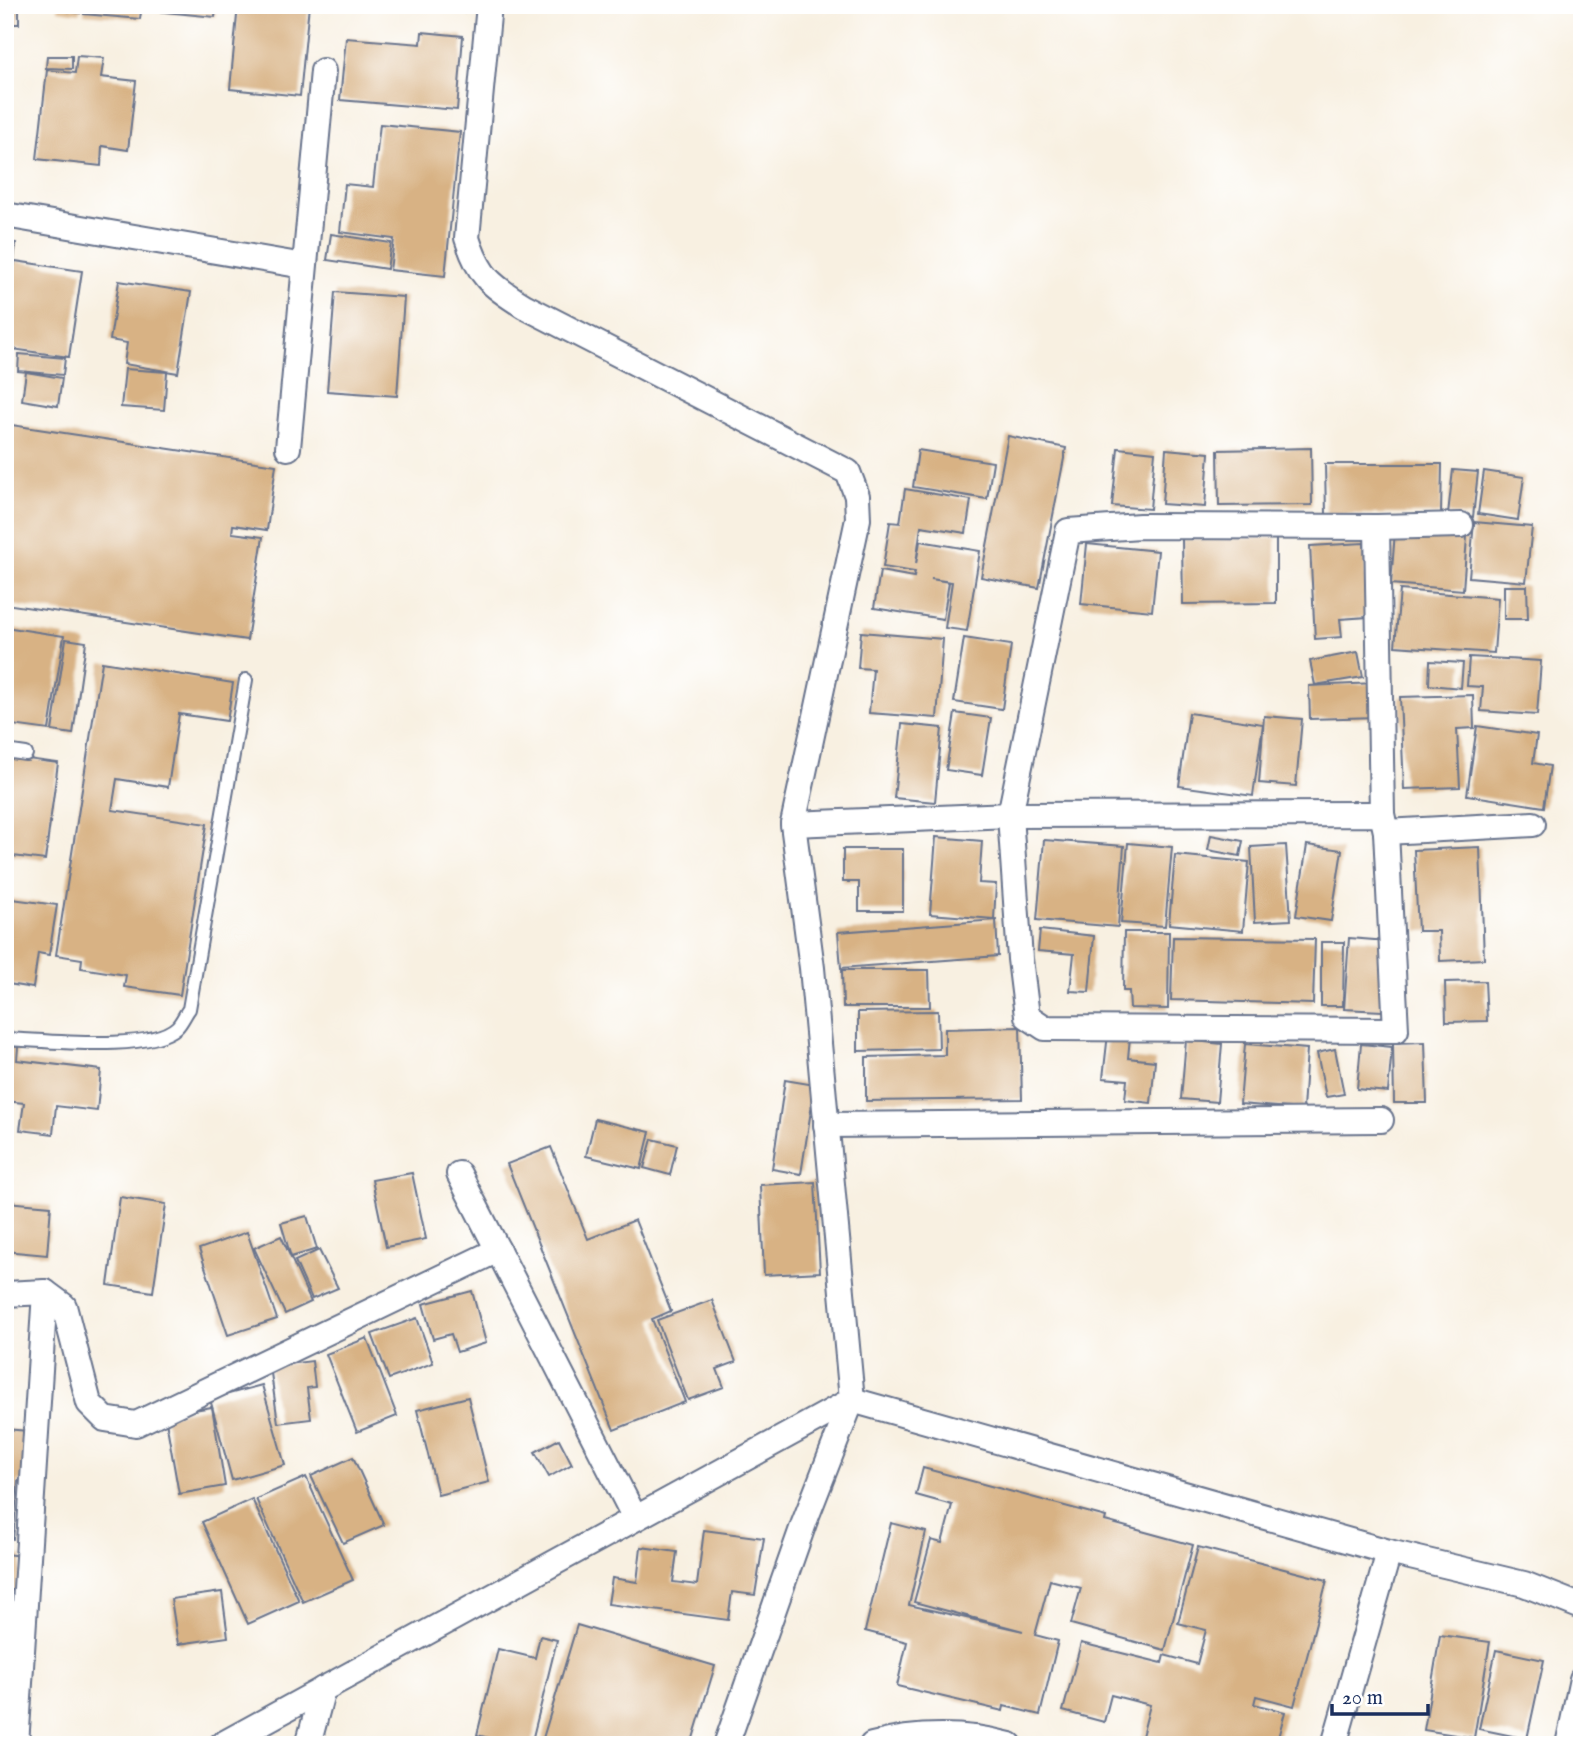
<svg xmlns="http://www.w3.org/2000/svg" width="1587" height="1750" viewBox="0 0 1587 1750" font-family="'IM FELL English',serif">
<style>
.building{fill:#d8b284}
.lines{fill:none;stroke-linecap:round;stroke-linejoin:round}
.service-casing{stroke:#68738c;stroke-width:16}
.minor-casing{stroke:#68738c;stroke-width:28}
.service{stroke:#fff;stroke-width:12}
.minor{stroke:#fff;stroke-width:24}
</style>
<rect width="100%" height="100%" fill="#fff"/>
<filter id="ink" filterUnits="userSpaceOnUse"><feTurbulence type="fractalNoise" baseFrequency=".0143" numOctaves="2"/><feDisplacementMap in="SourceGraphic" scale="14" xChannelSelector="R" yChannelSelector="G"/><feConvolveMatrix kernelMatrix="1 2 1 2 8 2 1 2 1" color-interpolation-filters="sRGB"/></filter>
<filter id="wash" filterUnits="userSpaceOnUse"><feTurbulence type="fractalNoise" baseFrequency=".00686" numOctaves="4" result="noise"/><feDisplacementMap in="SourceGraphic" scale="28" xChannelSelector="R" yChannelSelector="G"/><feGaussianBlur stdDeviation="1.57" result="paint"/><feColorMatrix in="noise" values="0 0 0 0 0 0 0 0 0 0 0 0 0 0 0 0 0 1.4 0 .05"/><feComposite in="paint" operator="in"/></filter>
<g filter="url(#wash)">
<rect width="100%" height="100%" fill="#f8f0e1"/>
<g id="blocks">
<!-- building -->
<g class="building">
<rect x="5" y="5" width="14" height="19"/>
<path d="M58,5H81L80,13L58,10Z"/>
<path d="M85,5H142L140,19L84,14Z"/>
<path d="M145,5H217L215,17L145,10Z"/>
<path d="M238,5H309L300,96L230,89Z"/>
<path d="M418,5H465L464,13Z"/>
<path d="M422,32L463,36L457,110L340,100L346,38L421,44Z"/>
<path d="M47,56H72V69L46,68Z"/>
<path d="M77,56L104,58L101,77L136,81L128,150L102,146L101,166L37,159L47,70L75,73Z"/>
<path d="M380,124L460,132L445,276L390,270L394,239L340,232L345,184L373,187Z"/>
<path d="M331,234L391,243L387,269L327,260Z"/>
<path d="M5,241L16,243L12,278L15,261L82,271L69,357L5,348V287L11,288V284L5,283Z"/>
<path d="M119,281L191,292L178,373L124,364L127,343L110,340Z"/>
<path d="M335,292L404,297L397,396L327,391Z"/>
<path d="M19,354L65,358L63,375L18,371Z"/>
<path d="M125,369L167,372L164,410L121,407Z"/>
<path d="M26,372L62,378L58,406L22,400Z"/>
<path d="M5,424L276,465L267,530L233,525L232,533L263,537L247,640L5,604Z"/>
<path d="M1008,436L1066,448L1039,588L981,577Z"/>
<path d="M1118,448L1155,452L1150,509L1112,506Z"/>
<path d="M1311,448L1312,505L1219,506L1218,450Z"/>
<path d="M1166,449L1209,453L1205,507L1162,504Z"/>
<path d="M918,450L993,462L987,499L913,487Z"/>
<path d="M1325,464H1442L1441,514H1326Z"/>
<path d="M1453,470L1478,472L1473,517L1448,514Z"/>
<path d="M1484,471L1524,477L1518,520L1478,514Z"/>
<path d="M905,489L971,500L966,533L921,526L916,564L920,541L980,551L967,631L945,628L952,582L931,579L949,582L943,619L874,608L880,571L914,577L915,572L883,567L890,522L900,523Z"/>
<path d="M1474,522L1532,527L1526,582L1469,577Z"/>
<path d="M1395,531L1467,537L1463,590L1391,584Z"/>
<path d="M1276,538V603L1183,604L1182,539Z"/>
<path d="M1364,543L1368,617L1340,619L1342,637L1315,639L1310,546Z"/>
<path d="M1087,544L1158,551L1152,611L1081,604Z"/>
<path d="M1504,586H1527L1528,619H1504Z"/>
<path d="M1400,590L1498,598L1494,653L1395,646Z"/>
<path d="M5,627L64,636L49,730L5,724Z"/>
<path d="M861,632L943,639L937,718L869,713L873,669L858,668Z"/>
<path d="M964,638L1011,645L1002,709L954,702Z"/>
<path d="M66,639L86,642L73,734L52,731Z"/>
<path d="M1358,652L1363,677L1315,685L1310,661Z"/>
<path d="M1469,657L1541,661L1537,715L1481,711L1483,687L1467,686Z"/>
<path d="M1430,661L1463,663L1461,688L1429,685Z"/>
<path d="M102,662L233,683L227,721L179,714L168,787L117,779L112,810L207,824L180,995L124,987L126,975L81,968L82,959L56,955Z"/>
<path d="M1375,683L1377,717L1310,719L1309,686Z"/>
<path d="M1473,695L1474,728L1457,729L1460,787L1404,789L1400,697Z"/>
<path d="M955,713L991,718L982,775L946,770Z"/>
<path d="M1189,713L1263,724L1253,796L1179,786Z"/>
<path d="M1264,716L1302,719L1296,786L1259,783Z"/>
<path d="M902,724L942,728L935,802L894,798Z"/>
<path d="M1477,726L1537,735L1533,763L1550,766L1544,807L1467,795Z"/>
<path d="M5,756L58,763L45,860L5,855Z"/>
<path d="M1211,835L1243,841L1240,856L1208,850Z"/>
<path d="M936,837L982,841L979,883L996,884L994,919L930,914Z"/>
<path d="M1044,840L1124,846L1118,927L1037,920Z"/>
<path d="M1128,843L1172,847L1165,926L1121,923Z"/>
<path d="M1286,845L1291,920L1255,922L1251,847Z"/>
<path d="M1307,845L1342,850L1331,921L1296,916Z"/>
<path d="M1480,847L1484,959L1440,961L1439,931H1418L1414,850Z"/>
<path d="M843,849H903V911H859V882H843Z"/>
<path d="M1175,855L1249,862L1243,931L1169,924Z"/>
<path d="M5,898L57,905L49,955L38,953L33,988L8,984L7,993Z"/>
<path d="M996,920L998,956L841,968L838,932Z"/>
<path d="M1040,930L1094,936L1089,992L1070,991L1074,954L1038,951Z"/>
<path d="M1124,932H1169L1168,1009L1130,1008L1129,991H1123Z"/>
<path d="M1173,937L1315,939L1313,1004L1171,1000Z"/>
<path d="M1349,938L1387,941L1382,1011L1344,1009Z"/>
<path d="M1321,942H1344L1343,1006H1321Z"/>
<path d="M842,970H929L930,1007H843Z"/>
<path d="M1485,981L1487,1021L1446,1022L1445,982Z"/>
<path d="M938,1011L939,1049L858,1051V1012Z"/>
<path d="M1020,1027L1022,1099L866,1101V1057L945,1055V1029Z"/>
<path d="M1108,1034L1130,1037L1128,1058L1155,1061L1151,1103L1125,1100L1127,1080L1103,1078Z"/>
<path d="M1186,1040L1222,1044L1217,1102L1181,1099Z"/>
<path d="M1425,1042L1427,1103H1394L1393,1043Z"/>
<path d="M1245,1044L1307,1049L1303,1109L1240,1104Z"/>
<path d="M1361,1044L1392,1047L1388,1092L1357,1089Z"/>
<path d="M5,1045L18,1047L17,1060L101,1070L97,1111L56,1106L53,1134L20,1130L24,1103L5,1101Z"/>
<path d="M1335,1049L1344,1094L1326,1097L1317,1053Z"/>
<path d="M785,1080L815,1085L801,1174L772,1169Z"/>
<path d="M595,1119L650,1132L641,1169L586,1156Z"/>
<path d="M652,1139L677,1145L670,1175L644,1168Z"/>
<path d="M551,1147L588,1239L635,1220L671,1311L652,1319L685,1402L614,1430L507,1164Z"/>
<path d="M412,1173L426,1239L386,1247L372,1180Z"/>
<path d="M815,1182L820,1272L764,1275L760,1185Z"/>
<path d="M120,1197L166,1204L153,1292L108,1285Z"/>
<path d="M6,1202L51,1206L47,1255L5,1251Z"/>
<path d="M307,1216L317,1249L291,1257L281,1223Z"/>
<path d="M247,1232L277,1319L228,1335L199,1249Z"/>
<path d="M281,1236L311,1302L285,1314L254,1248Z"/>
<path d="M319,1250L338,1288L312,1299L295,1261Z"/>
<path d="M472,1291L486,1343L457,1352L451,1334L433,1339L423,1304Z"/>
<path d="M712,1300L736,1362L717,1369L724,1387L688,1400L657,1320Z"/>
<path d="M417,1318L433,1363L389,1379L372,1334Z"/>
<path d="M367,1338L397,1416L357,1432L326,1354Z"/>
<path d="M312,1361L315,1387L307,1388L311,1419L278,1423L270,1366Z"/>
<path d="M262,1385L285,1465L232,1480L210,1399Z"/>
<path d="M468,1397L489,1482L438,1495L417,1410Z"/>
<path d="M212,1407L225,1486L179,1494L165,1415Z"/>
<path d="M5,1429L28,1431L23,1482L18,1481L13,1539L5,1538Z"/>
<path d="M559,1439L572,1464L549,1477L535,1452Z"/>
<path d="M353,1457L384,1525L343,1543L311,1476Z"/>
<path d="M923,1468L1106,1517L1105,1521L1193,1545L1165,1650L1071,1624L1081,1588L1050,1580L1035,1635L1058,1641L1040,1715L1004,1706L1003,1711L897,1686L907,1642L865,1631L891,1523L926,1532L909,1605L1023,1631L914,1602L931,1540L942,1543L952,1505L916,1495Z"/>
<path d="M306,1477L353,1580L303,1602L256,1499Z"/>
<path d="M252,1499L299,1601L248,1624L202,1522Z"/>
<path d="M704,1530L764,1538L755,1595L732,1592L728,1620L608,1604L612,1578L637,1582L641,1547L677,1552L673,1582L697,1585Z"/>
<path d="M1198,1547L1327,1580L1294,1706L1256,1696L1254,1704L1285,1712L1276,1745L1140,1744L1150,1705L1111,1695L1104,1722L1063,1711L1081,1643L1162,1663L1164,1655L1197,1664L1206,1630L1178,1623Z"/>
<path d="M5,1554L22,1556L19,1591L5,1589Z"/>
<path d="M222,1592L228,1637L178,1644L171,1599Z"/>
<path d="M5,1612L15,1613L10,1658H5Z"/>
<path d="M577,1625L715,1666L691,1745H541Z"/>
<path d="M1440,1635L1490,1642L1474,1738L1424,1730Z"/>
<path d="M540,1636L557,1640L531,1745H517L477,1735L498,1649L535,1658Z"/>
<path d="M1496,1650L1544,1660L1527,1739L1479,1729Z"/>
<path d="M477,1738L500,1744V1745H475Z"/>
</g>
</g>
</g>
<g filter="url(#ink)">
<use href="#blocks" fill-opacity="0" stroke="#68738c" stroke-width="2"/>
<g class="lines">
<!-- service casing -->
<g class="service-casing">
<g id="service">
<path d="M5,751L26,754"/>
<path d="M5,1039C44,1040 149,1053 177,1027C182,1022 185,1014 189,1009L246,680"/>
</g>
</g>
<!-- minor casing -->
<g class="minor-casing">
<g id="minor">
<path d="M489,5L467,238C479,276 490,285 524,306L848,472L857,496L858,519L793,824L812,968L852,1400L804,1523L726,1745"/>
<path d="M5,215L304,266"/>
<path d="M288,448L323,71"/>
<path d="M1377,527L1382,814"/>
<path d="M793,824L1010,815L1382,814L1386,832L1533,824"/>
<path d="M1386,832L1396,1030L1045,1028L1027,1016L1020,959L1010,815L1068,531L1140,526L1377,527L1461,525"/>
<path d="M826,1125L1381,1120"/>
<path d="M459,1174L635,1518"/>
<path d="M5,1294L45,1292L64,1306L89,1403L105,1419L136,1424L498,1250"/>
<path d="M16,1745L45,1292"/>
<path d="M221,1745L852,1400L1389,1552L1524,1584L1582,1607"/>
<path d="M308,1745L323,1689"/>
<path d="M872,1745C916,1733 966,1733 1010,1745"/>
<path d="M1334,1745L1389,1552"/>
<path d="M1568,1745L1582,1679"/>
</g>
</g>
<!-- service -->
<use href="#service" class="service"/>
<!-- minor -->
<use href="#minor" class="minor"/>
</g>
</g>
<!-- margin -->
<rect width="1587" height="1750" fill="none" stroke="#fff" stroke-width="28"/>
<!-- scale -->
<path d="M1332 1704v10h96v-10" fill="none" stroke="#1b2f5e" stroke-width="3.5"/>
<text x="1342" y="1704" font-size="21" fill="#1b2f5e" stroke="#ffffff" stroke-width="5" paint-order="stroke">20 m</text>
</svg>
